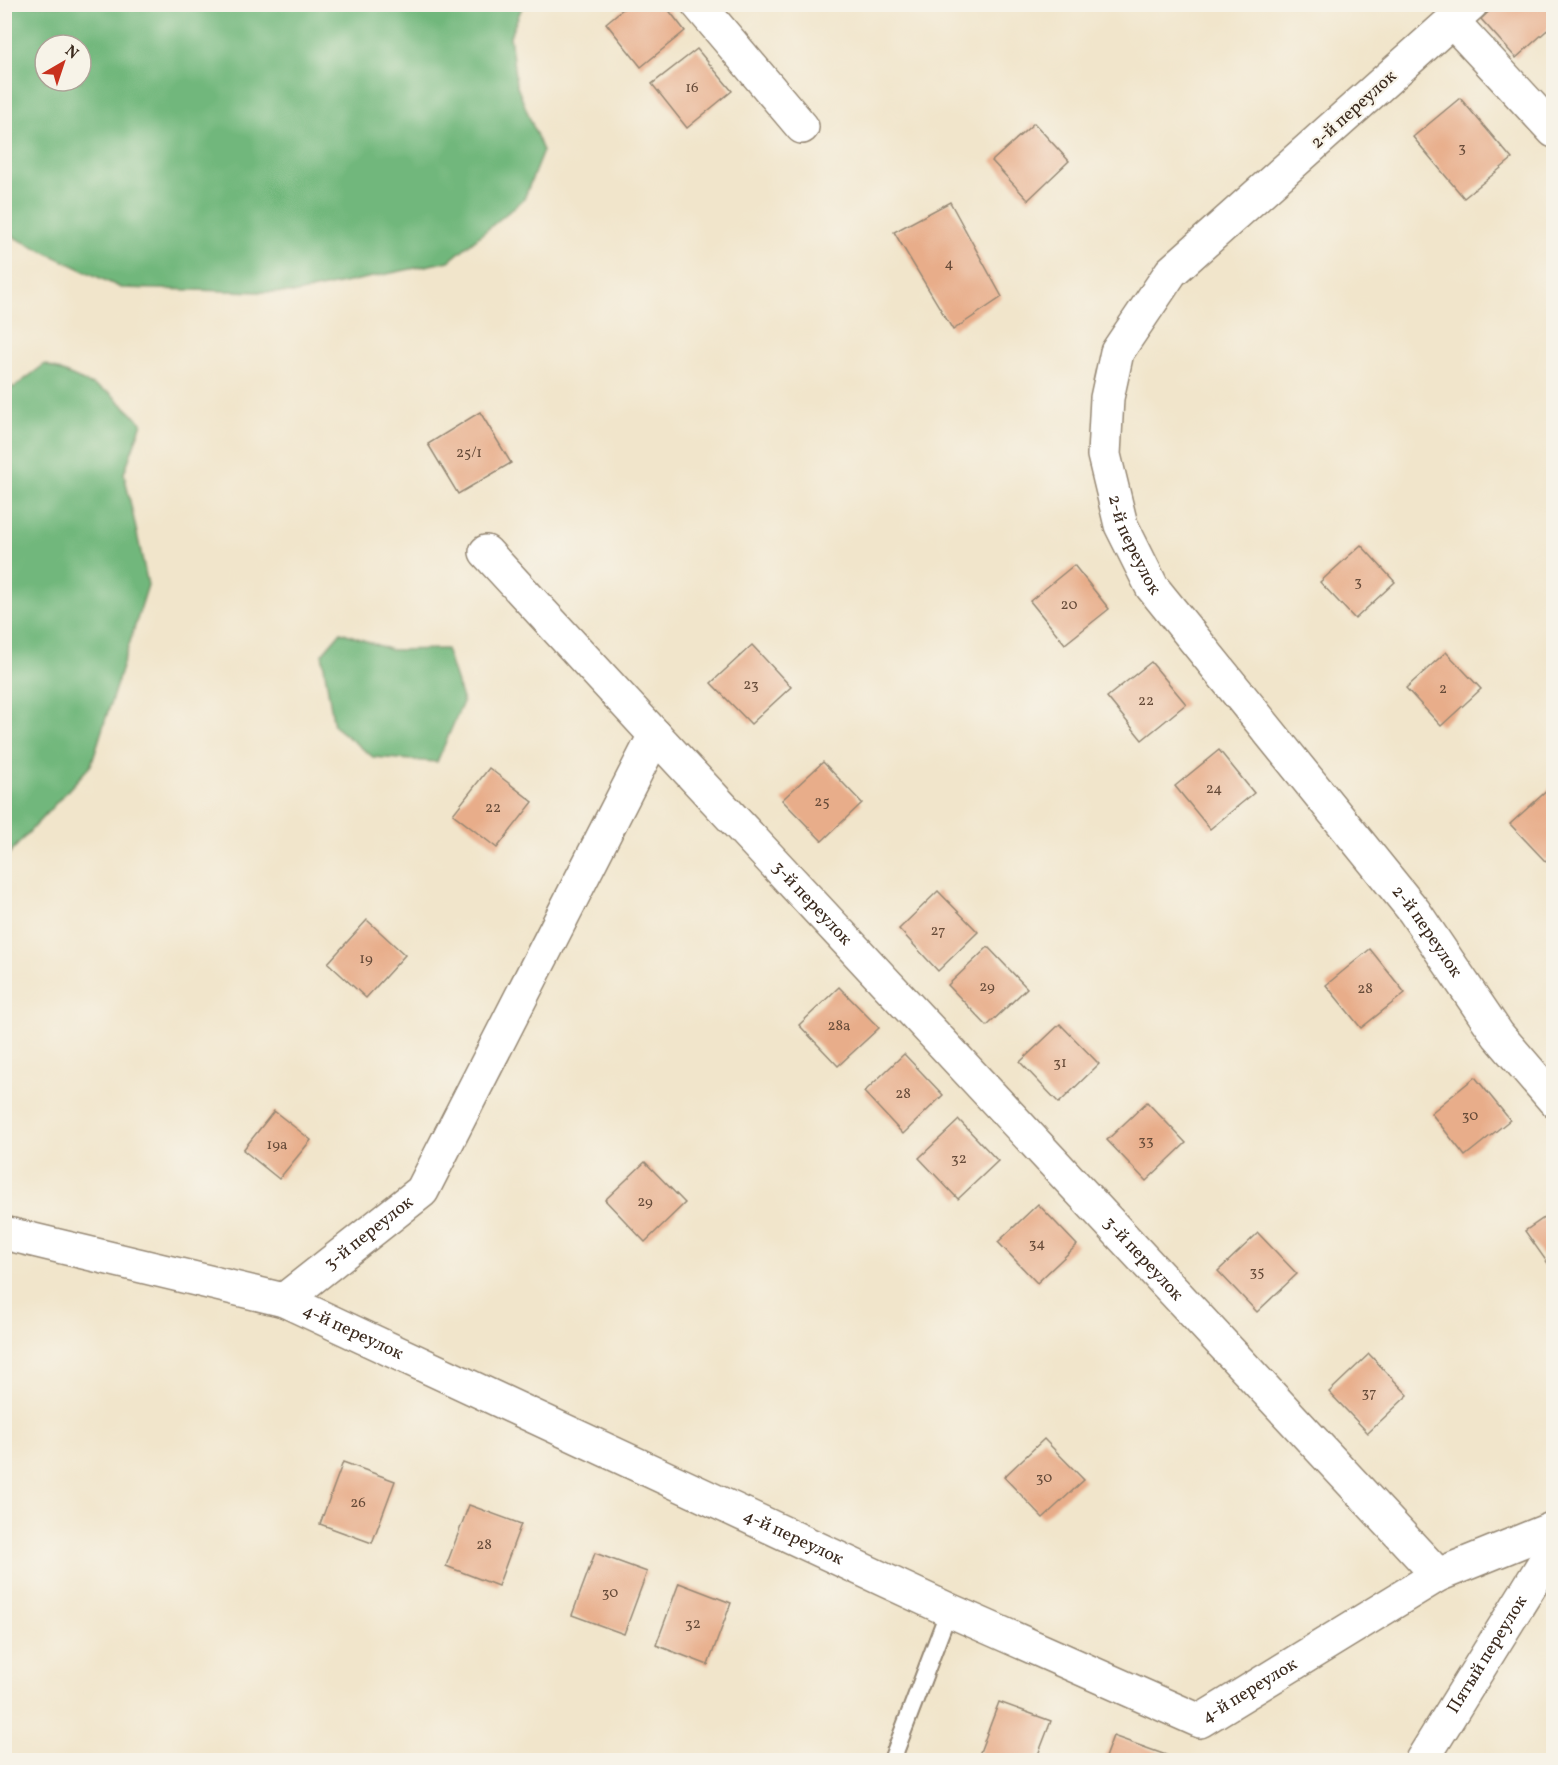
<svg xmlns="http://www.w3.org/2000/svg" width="1558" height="1765" font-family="Vollkorn,serif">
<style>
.forest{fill:#71b77c;stroke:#56704d;stroke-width:1.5;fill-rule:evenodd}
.building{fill:#e8ad8a}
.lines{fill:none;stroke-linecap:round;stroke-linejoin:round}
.service-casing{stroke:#968874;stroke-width:20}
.minor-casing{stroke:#968874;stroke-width:36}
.service{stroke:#fff;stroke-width:16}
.minor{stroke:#fff;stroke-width:33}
.labels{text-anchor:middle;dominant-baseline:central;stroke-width:4.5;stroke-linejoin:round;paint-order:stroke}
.number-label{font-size:15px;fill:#664b39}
.street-label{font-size:18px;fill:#3b2a1e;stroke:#f7f3e8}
</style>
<rect width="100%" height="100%" fill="#f7f3e8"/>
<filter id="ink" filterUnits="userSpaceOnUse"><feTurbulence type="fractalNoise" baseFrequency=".0167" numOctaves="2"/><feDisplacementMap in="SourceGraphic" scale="12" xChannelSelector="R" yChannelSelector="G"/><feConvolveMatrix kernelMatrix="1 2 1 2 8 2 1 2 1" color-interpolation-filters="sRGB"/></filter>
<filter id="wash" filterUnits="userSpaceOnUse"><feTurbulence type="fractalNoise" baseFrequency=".008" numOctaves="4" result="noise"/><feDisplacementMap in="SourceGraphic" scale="24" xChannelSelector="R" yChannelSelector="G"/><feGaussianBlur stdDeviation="1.35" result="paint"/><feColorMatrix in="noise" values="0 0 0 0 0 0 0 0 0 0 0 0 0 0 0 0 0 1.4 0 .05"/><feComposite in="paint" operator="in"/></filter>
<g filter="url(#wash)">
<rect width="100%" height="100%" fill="#f1e5cb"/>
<g class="forest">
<path d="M4 5H523L510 36 516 84 543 151 524 199 449 261 296 293 121 288 11 236 5 230ZM45 45H81V81H45Z"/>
<path d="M45 364 110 393 142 423 124 473 148 585 91 765 8 855 5 865V379L13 388Z"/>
<path d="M341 632 391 650 446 649 463 702 437 762 373 757 334 726 322 654Z"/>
</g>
<g id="blocks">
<g class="building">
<path d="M629 4H664L685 31 641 67 606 23Z"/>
<path d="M1497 4H1543L1554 15V24L1516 58 1481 19Z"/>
<path d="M697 49 732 91 687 128 652 84Z"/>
<path d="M1460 98 1512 159 1464 198 1413 137Z"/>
<path d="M1034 123 1069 161 1028 200 992 161Z"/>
<path d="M950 202 1002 297 953 330 894 232Z"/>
<path d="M480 412 511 463 458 494 428 444Z"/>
<path d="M1361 545 1395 582 1355 619 1320 582Z"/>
<path d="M1074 565 1109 609 1065 644 1030 601Z"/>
<path d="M752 645 791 687 751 724 711 683Z"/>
<path d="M1446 652 1481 689 1441 726 1406 688Z"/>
<path d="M1151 662 1186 704 1142 740 1107 697Z"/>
<path d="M1219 750 1254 793 1210 829 1175 786Z"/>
<path d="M823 762 862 803 822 841 782 800Z"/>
<path d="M489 768 533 802 497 848 453 814Z"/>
<path d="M1550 788 1554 791V854L1545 861 1510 824Z"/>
<path d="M938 891 978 932 938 971 899 929Z"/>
<path d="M367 920 405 955 366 998 328 963Z"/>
<path d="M988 947 1027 988 987 1026 948 985Z"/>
<path d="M1370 949 1405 993 1361 1028 1326 985Z"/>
<path d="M839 987 879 1028 838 1066 799 1025Z"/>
<path d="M1060 1024 1099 1064 1059 1103 1020 1062Z"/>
<path d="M904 1054 943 1095 903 1134 864 1092Z"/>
<path d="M1475 1077 1510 1120 1465 1156 1431 1113Z"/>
<path d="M1147 1102 1186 1143 1146 1181 1107 1140Z"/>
<path d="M274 1111 311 1140 279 1179 243 1150Z"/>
<path d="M959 1120 998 1161 958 1199 919 1158Z"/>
<path d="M645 1162 685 1203 645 1242 605 1200Z"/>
<path d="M1038 1204 1077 1245 1037 1283 998 1242Z"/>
<path d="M1554 1211V1272L1525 1231Z"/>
<path d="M1258 1233 1297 1274 1257 1312 1218 1271Z"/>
<path d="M1369 1354 1408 1395 1368 1433 1329 1392Z"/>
<path d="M1044 1439 1084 1480 1043 1518 1004 1477Z"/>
<path d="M343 1462 395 1481 372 1543 320 1524Z"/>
<path d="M469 1505 521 1524 498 1586 446 1566Z"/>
<path d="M595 1553 647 1572 624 1634 572 1615Z"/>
<path d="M679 1583 731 1603 708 1665 656 1645Z"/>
<path d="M999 1702 1051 1721 1036 1760H977Z"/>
<path d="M1113 1736 1166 1755 1164 1760H1104Z"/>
</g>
</g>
</g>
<g filter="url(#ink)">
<use href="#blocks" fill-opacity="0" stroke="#968874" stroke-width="1.5"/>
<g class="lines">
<g class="service-casing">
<path id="service" d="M892 1760 949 1610"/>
</g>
<g class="minor-casing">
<g id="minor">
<path d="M698 4 802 127"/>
<path id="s1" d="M1471 4 1171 272 1117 352 1107 398 1104 455 1121 525 1152 587 1414 911 1498 1035 1554 1100"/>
<path d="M1452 21 1554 131"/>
<path d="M486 552 655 735"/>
<path id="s2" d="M4 1233 284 1300 949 1610 1200 1721 1438 1575 1554 1528"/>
<path id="s3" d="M284 1300 422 1191 655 735 1438 1575"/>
<path id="s4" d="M1422 1760 1554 1547"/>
</g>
</g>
<use href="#service" class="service"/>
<use href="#minor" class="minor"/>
</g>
</g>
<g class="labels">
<g class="number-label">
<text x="692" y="88">16</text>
<text x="1462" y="148">3</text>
<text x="949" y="264">4</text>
<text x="469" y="453">25/1</text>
<text x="1358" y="582">3</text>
<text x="1069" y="605">20</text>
<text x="751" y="685">23</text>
<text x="1443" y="689">2</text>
<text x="1146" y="701">22</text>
<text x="1214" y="789">24</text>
<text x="822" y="802">25</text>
<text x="493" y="808">22</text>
<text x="938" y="931">27</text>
<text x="366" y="959">19</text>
<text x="987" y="987">29</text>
<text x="1365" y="989">28</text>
<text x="839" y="1026">28а</text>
<text x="1060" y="1063">31</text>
<text x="903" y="1094">28</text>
<text x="1470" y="1116">30</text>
<text x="1146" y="1141">33</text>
<text x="277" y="1145">19а</text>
<text x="959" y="1159">32</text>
<text x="645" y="1202">29</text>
<text x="1037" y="1244">34</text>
<text x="1257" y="1272">35</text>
<text x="1369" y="1393">37</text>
<text x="1044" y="1478">30</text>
<text x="358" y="1503">26</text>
<text x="484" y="1545">28</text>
<text x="610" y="1593">30</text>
<text x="693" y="1624">32</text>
</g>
<g class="street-label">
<text transform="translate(1354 110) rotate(-42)">2-й переулок</text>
<text stroke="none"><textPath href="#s1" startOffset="698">2-й переулок</textPath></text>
<text stroke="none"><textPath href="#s3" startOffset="918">3-й переулок</textPath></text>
<text stroke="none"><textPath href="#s1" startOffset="1185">2-й переулок</textPath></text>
<text stroke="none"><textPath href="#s3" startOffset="108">3-й переулок</textPath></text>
<text stroke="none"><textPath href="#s3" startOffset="1404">3-й переулок</textPath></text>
<text stroke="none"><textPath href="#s2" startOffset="364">4-й переулок</textPath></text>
<text stroke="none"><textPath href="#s2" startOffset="850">4-й переулок</textPath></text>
<text stroke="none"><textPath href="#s4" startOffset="124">Пятый переулок</textPath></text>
<text stroke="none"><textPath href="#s2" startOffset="1354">4-й переулок</textPath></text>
</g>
</g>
<rect width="1558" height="1765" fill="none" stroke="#f7f3e8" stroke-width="24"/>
<g transform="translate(63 63) rotate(39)"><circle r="28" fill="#f7f3e8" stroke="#aca397" stroke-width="1.5"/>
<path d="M0-4.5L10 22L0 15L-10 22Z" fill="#c8321e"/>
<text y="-9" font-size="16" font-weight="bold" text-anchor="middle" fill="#3b2a1e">N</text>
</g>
</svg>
